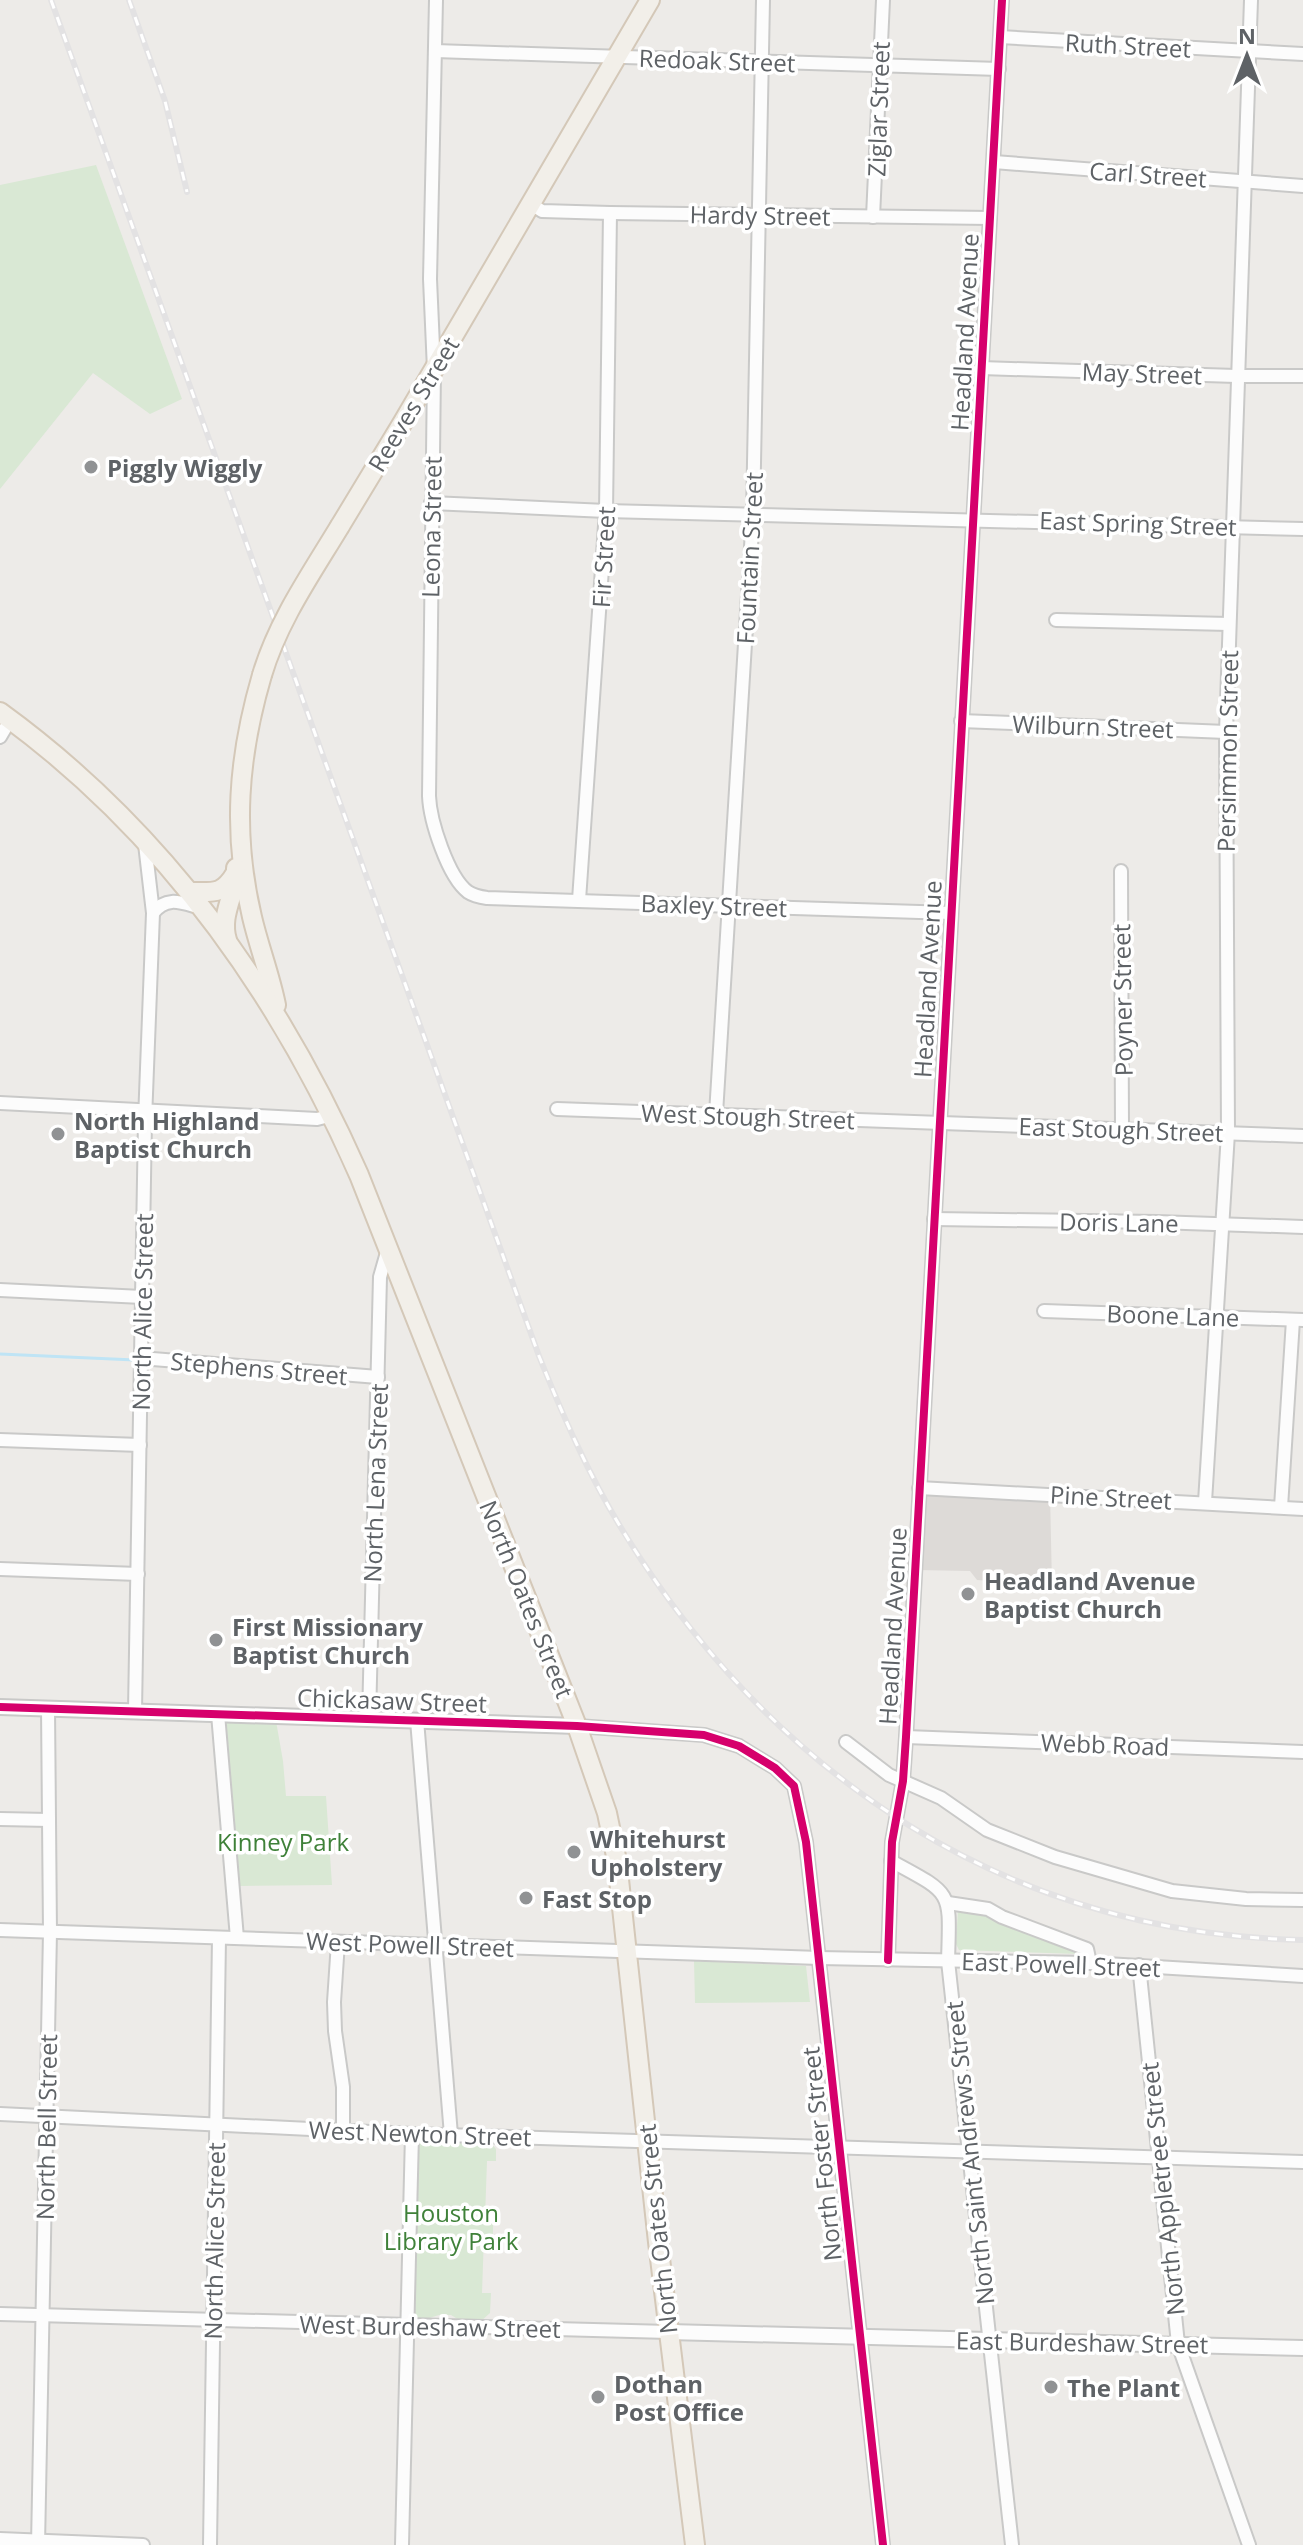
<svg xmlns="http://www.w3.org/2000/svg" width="1303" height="2545" font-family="'Open Sans',sans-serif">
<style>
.education{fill:#dddad7}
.green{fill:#d9e8d4}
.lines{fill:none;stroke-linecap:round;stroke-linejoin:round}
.stream{stroke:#bfe4f5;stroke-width:3}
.minor-casing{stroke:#c9c9c8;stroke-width:16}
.tertiary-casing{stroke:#c9c9c8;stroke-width:18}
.primary-casing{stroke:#d4c8b8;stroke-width:22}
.minor{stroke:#fcfcfc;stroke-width:12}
.tertiary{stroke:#fcfcfc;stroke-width:14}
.primary{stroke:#f2efe9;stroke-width:18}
.rail-casing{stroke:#e3e2e3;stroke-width:6}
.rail{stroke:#fff;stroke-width:3;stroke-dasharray:9;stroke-linecap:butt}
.primary-bridge-casing{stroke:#d4c8b8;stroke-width:22;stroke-linecap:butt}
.primary-bridge{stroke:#f2efe9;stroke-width:18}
.cycleway-casing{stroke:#fff;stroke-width:13}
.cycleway{stroke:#d6006c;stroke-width:8}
.poi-dot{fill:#909294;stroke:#fff;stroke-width:3}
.labels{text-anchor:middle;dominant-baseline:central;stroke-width:7;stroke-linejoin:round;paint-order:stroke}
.street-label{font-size:24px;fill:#5e6266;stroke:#fff}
.poi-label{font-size:24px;font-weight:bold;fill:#5e6266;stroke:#fff;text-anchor:start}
.park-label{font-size:24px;fill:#3f8139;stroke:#fff}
</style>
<rect width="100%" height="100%" fill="#edebe8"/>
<path class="education" d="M919 1488 1050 1494 1052 1585 977 1580 970 1571 916 1570Z"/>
<g class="green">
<path d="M96 165 182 399 150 414 93 373 0 489V185Z"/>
<path d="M226 1719 276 1721 283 1761 286 1796H326L332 1885 240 1886Z"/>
<path d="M958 1909 987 1913 1081 1952 1079 1954 959 1950 956 1944Z"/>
<path d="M694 1961 806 1966 810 2002 695 2003Z"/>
<path d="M423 2140 490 2142 496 2149V2161H487L485 2218 493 2219V2236H484L482 2293H491L490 2313 481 2321H461L451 2315H439L426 2319H414L418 2151 420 2141Z"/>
</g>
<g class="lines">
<path class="stream" d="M0 1354 135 1360"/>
<g class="minor-casing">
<g id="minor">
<path d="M436 0 430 279 434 370 429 796C430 821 448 877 468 892 474 896 480 897 487 898L951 913"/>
<path d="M1000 37 1303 54"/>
<path d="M435 51 999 69"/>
<path d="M994 162 1303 186"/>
<path d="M531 204 542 211 610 213 990 218"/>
<path d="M873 217 883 0"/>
<path d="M981 368 1236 376H1303"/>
<path d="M431 503 606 511 1303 529"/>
<path d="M1056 620 1229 624"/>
<path d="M961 721 1226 732"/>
<path d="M0 737 10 720"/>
<path d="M1121 871 1122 1130"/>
<path d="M579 900 606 511 610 213"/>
<path d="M153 913C167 895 182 903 201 908"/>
<path d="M0 1103 317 1119 333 1115"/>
<path d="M557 1109 1303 1136"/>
<path d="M716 1114 753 514 763 0"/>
<path d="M934 1219 1157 1222 1303 1227"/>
<path d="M0 1290 142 1297"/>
<path d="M1044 1311 1303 1320"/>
<path d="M140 1358 378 1377"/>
<path d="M0 1440 140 1445"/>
<path d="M919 1488 1303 1509"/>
<path d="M1205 1502 1228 1133 1226 732 1251 0"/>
<path d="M1281 1507 1293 1320"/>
<path d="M0 1569 138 1574"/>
<path d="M135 1711 145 1120 153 913 145 844"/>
<path d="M218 1714 237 1938"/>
<path d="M369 1719 380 1277 388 1249"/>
<path d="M417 1720 451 2135"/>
<path d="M577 1726 704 1735 739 1746 775 1768 794 1786 806 1842 883 2545"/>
<path d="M906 1737 1303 1752"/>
<path d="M846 1742 889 1775 941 1798 987 1830 1055 1857 1172 1891 1246 1899 1303 1900"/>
<path d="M0 1819 49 1820"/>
<path d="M891 1861C954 1895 950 1890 948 1961L1012 2545"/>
<path d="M948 1903 988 1909 1002 1917 1087 1949 1090 1963"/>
<path d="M0 1930 819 1958 1090 1963 1303 1976"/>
<path d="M338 1942 334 2002 335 2031 343 2087V2131"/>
<path d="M888 1960 892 1842 903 1781 906 1737 1002 0"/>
<path d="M1139 1965 1178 2344 1249 2545"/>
<path d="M0 2114 412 2134 1303 2162"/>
<path d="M0 2314 669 2332"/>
<path d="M0 2539 143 2545"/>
<path d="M38 2545 50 1932 48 1708"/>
<path d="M210 2545 219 1938"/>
<path d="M402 2545 412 2134"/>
</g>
</g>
<g class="tertiary-casing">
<g id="tertiary">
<path d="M0 1707 577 1726"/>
<path d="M669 2332 1303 2348"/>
</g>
</g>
<g class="primary-casing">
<g id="primary">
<path d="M340 526 403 422 650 0"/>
<path d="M262 675C238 757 232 833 252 917 259 947 270 975 276 1005"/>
<path d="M0 712C164 831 278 991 359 1175L577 1726 607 1813 617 1861 658 2242 695 2545"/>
<path d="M191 892C214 892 222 895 235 874"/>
<path d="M227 940C219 914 237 893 236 868"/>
</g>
</g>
<use href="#minor" class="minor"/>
<use href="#tertiary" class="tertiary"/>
<use href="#primary" class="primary"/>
<g class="rail-casing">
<g id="rail">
<path d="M51 0 539 1356C563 1416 589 1476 623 1531 774 1778 1010 1934 1303 1940"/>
<path d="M129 0 165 101 187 192"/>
</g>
</g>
<use href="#rail" class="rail"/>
<g class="primary-bridge-casing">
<path id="primary-bridge" d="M262 675C278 621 311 574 340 526"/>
</g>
<use href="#primary-bridge" class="primary-bridge"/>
<g class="cycleway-casing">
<g id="cycleway">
<path d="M0 1707 577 1726 704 1735 739 1746 775 1768 794 1786 806 1842 883 2545"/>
<path d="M888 1960 892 1842 903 1781 906 1737 1002 0"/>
</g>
</g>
<use href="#cycleway" class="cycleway"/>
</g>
<g class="poi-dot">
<circle cx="91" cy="467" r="8"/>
<circle cx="58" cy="1134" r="8"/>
<circle cx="968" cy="1594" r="8"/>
<circle cx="216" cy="1640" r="8"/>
<circle cx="574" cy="1852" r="8"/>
<circle cx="526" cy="1898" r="8"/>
<circle cx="1051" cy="2387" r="8"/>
<circle cx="598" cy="2397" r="8"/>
</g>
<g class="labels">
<g class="street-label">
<text transform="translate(1128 45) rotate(3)">Ruth Street</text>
<text transform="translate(717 60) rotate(2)">Redoak Street</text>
<text transform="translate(878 109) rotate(-88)">Ziglar Street</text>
<text transform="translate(1148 174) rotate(4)">Carl Street</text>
<text transform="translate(760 215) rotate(1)">Hardy Street</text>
<text transform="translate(964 332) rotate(-87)">Headland Avenue</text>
<text transform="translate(1142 373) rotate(2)">May Street</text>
<text transform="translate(413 404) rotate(-59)">Reeves Street</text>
<text transform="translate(1138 523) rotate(2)">East Spring Street</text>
<text transform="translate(431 527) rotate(-89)">Leona Street</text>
<text transform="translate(603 557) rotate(-87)">Fir Street</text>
<text transform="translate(749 558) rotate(-87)">Fountain Street</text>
<text transform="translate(1093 726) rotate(2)">Wilburn Street</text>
<text transform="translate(1227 751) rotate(-89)">Persimmon Street</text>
<text transform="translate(714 905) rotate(2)">Baxley Street</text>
<text transform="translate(927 979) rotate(-87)">Headland Avenue</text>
<text transform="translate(1122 1000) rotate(-91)">Poyner Street</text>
<text transform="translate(748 1116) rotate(2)">West Stough Street</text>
<text transform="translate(1121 1129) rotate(2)">East Stough Street</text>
<text transform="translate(1119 1222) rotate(1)">Doris Lane</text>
<text transform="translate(142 1312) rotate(-89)">North Alice Street</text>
<text transform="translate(1173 1315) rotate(2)">Boone Lane</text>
<text transform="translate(259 1368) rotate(5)">Stephens Street</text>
<text transform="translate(375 1483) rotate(-88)">North Lena Street</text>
<text transform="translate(1111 1497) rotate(3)">Pine Street</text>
<text transform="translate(527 1599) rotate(68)">North Oates Street</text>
<text transform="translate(892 1626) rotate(-87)">Headland Avenue</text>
<text transform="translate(392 1700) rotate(2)">Chickasaw Street</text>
<text transform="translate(1105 1744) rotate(2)">Webb Road</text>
<text transform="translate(410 1944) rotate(2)">West Powell Street</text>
<text transform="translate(1061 1964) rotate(2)">East Powell Street</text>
<text transform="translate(46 2127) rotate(-89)">North Bell Street</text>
<text transform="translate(420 2133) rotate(2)">West Newton Street</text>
<text transform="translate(969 2153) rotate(-96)">North Saint Andrews Street</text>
<text transform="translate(821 2154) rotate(-96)">North Foster Street</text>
<text transform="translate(1162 2189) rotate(-96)">North Appletree Street</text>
<text transform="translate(657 2229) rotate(-96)">North Oates Street</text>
<text transform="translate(214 2241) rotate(-89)">North Alice Street</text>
<text transform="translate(430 2326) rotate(1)">West Burdeshaw Street</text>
<text transform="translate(1082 2342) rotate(1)">East Burdeshaw Street</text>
</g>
<g class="poi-label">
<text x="107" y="467">Piggly Wiggly</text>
<text x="74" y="1120">North Highland<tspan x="74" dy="28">Baptist Church</tspan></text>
<text x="984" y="1580">Headland Avenue<tspan x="984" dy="28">Baptist Church</tspan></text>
<text x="232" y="1626">First Missionary<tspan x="232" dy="28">Baptist Church</tspan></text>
<text x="590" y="1838">Whitehurst<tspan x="590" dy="28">Upholstery</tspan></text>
<text x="542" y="1898">Fast Stop</text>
<text x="614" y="2383">Dothan<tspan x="614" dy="28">Post Office</tspan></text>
<text x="1067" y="2387">The Plant</text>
</g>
<g class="park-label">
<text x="283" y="1841">Kinney Park</text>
<text x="451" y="2212">Houston<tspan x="451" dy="28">Library Park</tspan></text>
</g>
</g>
<g transform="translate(1247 56)" stroke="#ffffff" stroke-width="6" paint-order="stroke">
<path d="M0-6L14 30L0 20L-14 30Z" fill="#5e6266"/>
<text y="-12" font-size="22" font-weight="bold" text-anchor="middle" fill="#5e6266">N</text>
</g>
</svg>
